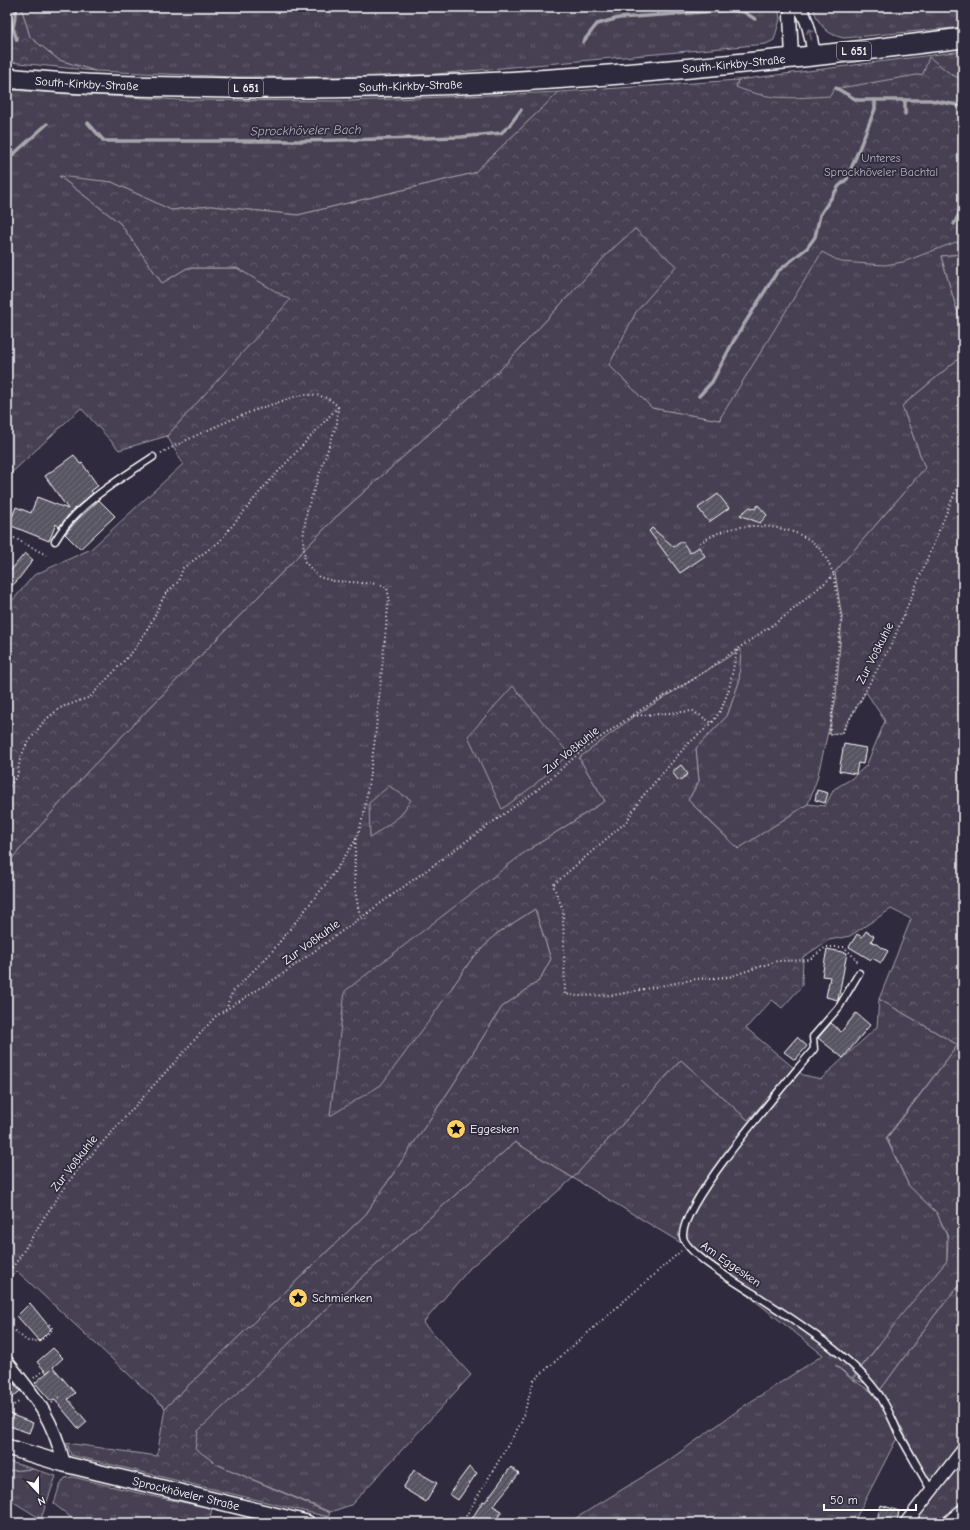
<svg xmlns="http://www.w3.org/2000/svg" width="970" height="1530" font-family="'Comic Neue',sans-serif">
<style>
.grass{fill:url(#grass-tufts);stroke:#a2a0a8}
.forest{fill:url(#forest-crowns);stroke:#a2a0a8}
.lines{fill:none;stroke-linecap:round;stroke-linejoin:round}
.stream{stroke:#a7a6ad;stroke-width:3.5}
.building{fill:url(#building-hatch);stroke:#fff}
.service-casing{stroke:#fff;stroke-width:9}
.minor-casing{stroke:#fff;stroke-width:15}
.tertiary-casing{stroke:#fff;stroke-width:18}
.primary-casing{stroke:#fff;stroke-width:22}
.path{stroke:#fff;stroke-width:2;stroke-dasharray:1 3;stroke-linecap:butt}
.service{stroke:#2f2a3d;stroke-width:6}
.minor{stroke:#2f2a3d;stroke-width:12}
.tertiary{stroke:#2f2a3d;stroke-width:15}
.primary{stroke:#2f2a3d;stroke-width:19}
.oneway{stroke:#6d6a77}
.labels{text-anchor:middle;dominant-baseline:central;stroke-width:3.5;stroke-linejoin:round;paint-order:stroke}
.shield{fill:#2f2a3d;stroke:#c1bfc5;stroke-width:1}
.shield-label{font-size:11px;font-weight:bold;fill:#fff}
.street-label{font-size:12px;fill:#fff;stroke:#2f2a3d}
.park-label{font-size:12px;fill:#b5b3ba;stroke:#2f2a3d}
.poi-label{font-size:12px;fill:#fff;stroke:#2f2a3d;text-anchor:start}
.water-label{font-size:13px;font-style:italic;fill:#b6b4bb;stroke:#2f2a3d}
</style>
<defs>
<pattern id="grass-tufts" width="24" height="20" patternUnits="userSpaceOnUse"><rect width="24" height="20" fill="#464152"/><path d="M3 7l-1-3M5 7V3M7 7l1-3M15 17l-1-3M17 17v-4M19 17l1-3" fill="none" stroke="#625e6c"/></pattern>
<pattern id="forest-crowns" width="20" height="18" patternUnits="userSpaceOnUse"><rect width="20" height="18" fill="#464152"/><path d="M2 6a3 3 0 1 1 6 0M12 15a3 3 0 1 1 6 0" fill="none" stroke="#625e6c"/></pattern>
<pattern id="building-hatch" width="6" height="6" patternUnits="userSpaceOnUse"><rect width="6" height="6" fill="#595564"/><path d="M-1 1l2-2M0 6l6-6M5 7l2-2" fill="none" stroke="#726e7b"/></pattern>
</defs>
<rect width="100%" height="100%" fill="#2f2a3d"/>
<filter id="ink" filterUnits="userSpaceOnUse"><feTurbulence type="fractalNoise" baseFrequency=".025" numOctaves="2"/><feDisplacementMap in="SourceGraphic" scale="8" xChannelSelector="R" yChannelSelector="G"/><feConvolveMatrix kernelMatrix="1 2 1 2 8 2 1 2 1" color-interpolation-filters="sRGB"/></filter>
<g filter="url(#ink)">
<g class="grass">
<path d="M7 7H10L9 62H7Z"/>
<path d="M21 7H778L780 19 774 40 766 44 425 75 342 77H235L95 71 59 60 30 37Z"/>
<path d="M813 7H963V27L844 38C826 35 818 24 813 7Z"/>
<path d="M963 51V254L941 256 963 331V355L902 406 925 468 835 572 842 618 836 698 817 779 808 804 739 849 688 800 699 781 696 748 727 716 739 682 740 650 579 758 605 801 524 853 431 1017 471 960 496 934 535 909 551 959 539 981 502 1007 451 1088 366 1214 165 1408 17 1271 7 1279V864L88 771 336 517 500 370 610 251 717 151 652 408 720 420 795 102 734 97 738 80Z"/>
<path d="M7 90 180 100 349 101 559 92 474 173 298 215 211 206 171 210 112 182 60 177 120 223 162 283 187 268H237L291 300 167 436 119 450 81 408 7 477Z"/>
<path d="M879 999 958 1045 886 1138 909 1186 937 1213 947 1236V1261L852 1378 835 1365 849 1377 875 1394 897 1438 856 1518 846 1523H568L665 1463 744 1406 823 1355 686 1246 573 1178 470 1268 423 1323 471 1375 351 1505 330 1512 216 1464 194 1448 198 1431 219 1408 305 1328 515 1142 573 1178 681 1060 748 1120 795 1068 803 1075 821 1079 877 1027Z"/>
<path d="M963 1281V1447L936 1481H929L881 1389 934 1316Z"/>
<path d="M33 1469 56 1476 41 1519 7 1498V1471Z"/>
<path d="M73 1477 151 1496 212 1508 209 1523H78L54 1504 59 1487 65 1478Z"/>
</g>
<g class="forest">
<path d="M10 7H21L30 37 59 60 95 71 9 62Z"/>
<path d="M929 57 952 75 963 80V243L956 242 903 262 885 265 841 262 822 252 719 420 652 408 609 365 636 312 676 266 635 229 610 251 500 370 336 517 88 771 7 864V607L34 575 91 549 183 464 167 436 290 300 237 268H187L162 283 120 223 59 176 112 182 171 210 211 206 298 215 474 173 559 92 738 80 736 87C770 101 795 98 830 96L834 89 923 74Z"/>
<path d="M963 254V331L941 256Z"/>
<path d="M963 355V1280L934 1316 881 1389 853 1379 902 1314 947 1261 948 1237 937 1213 909 1186 887 1138 958 1045 879 999 911 919 891 909 850 936 829 940 803 957 802 986 782 1008 772 1000 746 1028 794 1068 748 1120 681 1060 573 1178 515 1142 305 1328 198 1431 195 1448 216 1464 330 1513 328 1517 71 1455 67 1443 157 1456 165 1408 366 1214 451 1088 502 1007 539 981 551 959 535 909 496 934 471 960 429 1021 381 1085 330 1116 345 991 524 853 605 801 579 758 630 719 741 649 739 682 727 716 696 748 699 781 688 800 738 849 808 804 825 806 834 789 851 779 866 766 885 721 866 692 841 733 829 734 836 698 842 618 835 572 925 468 902 406Z"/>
<path d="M513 686 569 754 533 786 502 809 468 736Z"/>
<path d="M389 786 411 800 400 816 370 838 369 803Z"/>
<path d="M963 1452V1503L939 1523H910Z"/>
<path d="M7 1461 33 1469 7 1471Z"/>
</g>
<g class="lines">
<g class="stream">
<path d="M17 7 13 28 17 40"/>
<path d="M657 7 658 15"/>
<path d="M583 42 597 24 619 18 732 10 744 12 755 19"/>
<path d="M836 88 857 100H930L963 106"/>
<path d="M905 100V114"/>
<path d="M88 123 104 141H301L461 137 501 133 509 126 521 110"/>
<path d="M7 160 47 124"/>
<path d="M954 224 963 206"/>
<path d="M699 396 712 382 733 342 777 272 807 248 815 237 820 215 839 186 847 179 875 109V100"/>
</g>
</g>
<g class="building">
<path d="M74 455 80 464 82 463 98 486 91 491 93 493 71 512 59 527 56 524 49 541 9 525 16 507 31 513 37 497 68 509 45 476Z"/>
<path d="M718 494 729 508 709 522 698 508Z"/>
<path d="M99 500 115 516 80 549 65 534 78 519Z"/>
<path d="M758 505 767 515 760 523 740 515 750 507 755 509Z"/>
<path d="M652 528 674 547 682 541 690 553 699 547 705 556 680 573 649 531Z"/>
<path d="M25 553 33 560 17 581 7 590V575Z"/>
<path d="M844 744 866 748 863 764 858 763 856 774 839 771Z"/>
<path d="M681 765 688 774 679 781 672 772Z"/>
<path d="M817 790 828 793 825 803 815 800Z"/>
<path d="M866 931 874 936 871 941 888 951 881 963 872 958 871 960 849 947 857 934 862 937Z"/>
<path d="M827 949 847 953 838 1000 826 997 830 977 822 976Z"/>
<path d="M856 1013 870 1025 843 1058 818 1038 831 1023 841 1032Z"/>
<path d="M797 1037 807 1046 795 1060 784 1052Z"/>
<path d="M30 1303 51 1329 39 1341 17 1316Z"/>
<path d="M53 1348 63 1358 53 1367 75 1393 68 1399 87 1422 79 1429 54 1399 51 1401 35 1383 51 1369 47 1373 37 1362Z"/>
<path d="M7 1375 20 1391 7 1402Z"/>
<path d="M7 1413 33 1423 29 1433 7 1425Z"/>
<path d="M469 1467 477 1473 458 1500 449 1494Z"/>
<path d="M511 1467 519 1474 493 1506 502 1511 494 1523H469L483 1501 485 1502Z"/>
<path d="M414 1470 437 1483 426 1502 403 1488Z"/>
<path d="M881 1505 899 1511 897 1523H876Z"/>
</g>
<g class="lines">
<g class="service-casing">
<g id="service">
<path d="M55 541C76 504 119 480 153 457"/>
<path d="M859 973 839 1007 813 1037 814 1049C789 1080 681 1202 683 1236 684 1253 744 1287 759 1297 796 1321 852 1357 877 1392 886 1403 892 1419 898 1432 909 1452 920 1471 931 1490"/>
</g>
</g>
<g class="minor-casing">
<g id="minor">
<path d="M799 7C809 20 811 39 814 55"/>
<path d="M792 58 790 15 792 7"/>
<path d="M7 1362C36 1398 53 1418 64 1464"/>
<path d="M906 1523 963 1450"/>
</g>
</g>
<g class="tertiary-casing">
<g id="tertiary">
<path id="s1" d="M7 1447 64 1464 307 1523"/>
<path d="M950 1523 963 1512"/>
</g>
</g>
<g class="primary-casing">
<g id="primary">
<path id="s2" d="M7 78C82 86 158 87 233 88 477 91 721 69 963 38"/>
</g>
</g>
<g class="path">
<path d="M161 453C198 434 236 416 276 403 284 401 294 396 303 395 317 394 329 396 338 407L337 423 307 510 303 538 305 562 319 577 334 581 379 584 387 588 389 597 375 739 364 813 357 838 329 880 270 954 234 990 229 999 227 1008"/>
<path d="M7 534 46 555"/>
<path d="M700 543C709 537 719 532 730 529 757 522 800 527 819 548 826 556 830 566 834 575"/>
<path d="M737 650 729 689 721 710 712 723 686 746 642 797 626 822 553 885 563 910 565 994 578 996 614 995 696 979 729 977 777 961 809 960 826 947H844L857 960V964"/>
<path d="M633 716 693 711 712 723"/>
<path d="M7 789 17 776 20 760 25 747 44 721 60 708 90 697 109 677 134 650 151 623 165 594 178 582 183 568 219 542 264 487 338 407"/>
<path d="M356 839C354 867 353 891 361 918L368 919V913"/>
<path d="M7 1274 18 1260 45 1216 75 1173 216 1016 281 975 395 893 537 790 585 748 645 707 692 680 784 617 834 575 841 618 834 699 829 735 842 733 893 641 963 473"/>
<path d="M15 1331 27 1341 39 1342 53 1329 47 1322"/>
<path d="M34 1378 44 1370"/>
<path d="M52 1403 59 1397 57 1396"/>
<path d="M7 1409 19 1402"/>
<path d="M462 1523 521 1423 534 1380 681 1251"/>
</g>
<use href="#service" class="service"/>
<use href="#minor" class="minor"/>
<use href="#tertiary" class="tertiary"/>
<use href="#primary" class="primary"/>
</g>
<defs><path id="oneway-shaft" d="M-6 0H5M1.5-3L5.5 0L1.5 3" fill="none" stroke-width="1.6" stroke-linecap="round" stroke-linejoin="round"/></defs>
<use class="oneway" href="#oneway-shaft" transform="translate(810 34) rotate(-104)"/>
</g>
<defs>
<g id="sight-disc" transform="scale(1)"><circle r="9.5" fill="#ffd166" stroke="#2f2a3d"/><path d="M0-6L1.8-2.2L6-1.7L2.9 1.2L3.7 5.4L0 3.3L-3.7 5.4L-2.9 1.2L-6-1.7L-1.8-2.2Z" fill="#111"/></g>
</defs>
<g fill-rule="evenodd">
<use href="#sight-disc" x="456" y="1129"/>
<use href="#sight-disc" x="298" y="1298"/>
</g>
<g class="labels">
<g class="shield">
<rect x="837" y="42" width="34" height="18" rx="3"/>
<rect x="229" y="79" width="34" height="18" rx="3"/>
</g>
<g class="shield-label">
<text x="854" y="51">L 651</text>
<text x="246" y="88">L 651</text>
</g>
<g class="street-label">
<text stroke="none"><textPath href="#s2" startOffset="728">South-Kirkby-Straße</textPath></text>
<text stroke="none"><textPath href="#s2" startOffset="80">South-Kirkby-Straße</textPath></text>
<text stroke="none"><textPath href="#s2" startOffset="404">South-Kirkby-Straße</textPath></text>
<text transform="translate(875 653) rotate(-63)">Zur Voßkuhle</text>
<text transform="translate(571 750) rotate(-39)">Zur Voßkuhle</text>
<text transform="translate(311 942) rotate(-36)">Zur Voßkuhle</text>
<text transform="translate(74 1163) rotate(-52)">Zur Voßkuhle</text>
<text transform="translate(731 1264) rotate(35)">Am Eggesken</text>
<text stroke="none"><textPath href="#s1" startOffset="185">Sprockhöveler Straße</textPath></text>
</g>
<g class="park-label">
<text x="881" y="158">Unteres<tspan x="881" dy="14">Sprockhöveler Bachtal</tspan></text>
</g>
<g class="poi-label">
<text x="470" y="1129">Eggesken</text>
<text x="312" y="1298">Schmierken</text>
</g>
<g class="water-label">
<text transform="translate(306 130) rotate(-1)">Sprockhöveler Bach</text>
</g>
</g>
<rect width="970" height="1530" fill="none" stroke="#2f2a3d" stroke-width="24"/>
<rect x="12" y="12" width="946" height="1506" fill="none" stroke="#fff" stroke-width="1.5" filter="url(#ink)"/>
<g transform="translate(38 1492) rotate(158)" stroke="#2f2a3d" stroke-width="3" paint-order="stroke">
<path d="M0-3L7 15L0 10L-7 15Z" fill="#ffffff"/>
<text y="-6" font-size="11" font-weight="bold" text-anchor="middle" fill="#ffffff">N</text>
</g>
<path d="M824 1504v6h92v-6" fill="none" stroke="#ffffff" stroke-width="2"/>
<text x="830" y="1504" font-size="12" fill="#ffffff" stroke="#2f2a3d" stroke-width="3" paint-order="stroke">50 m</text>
</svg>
